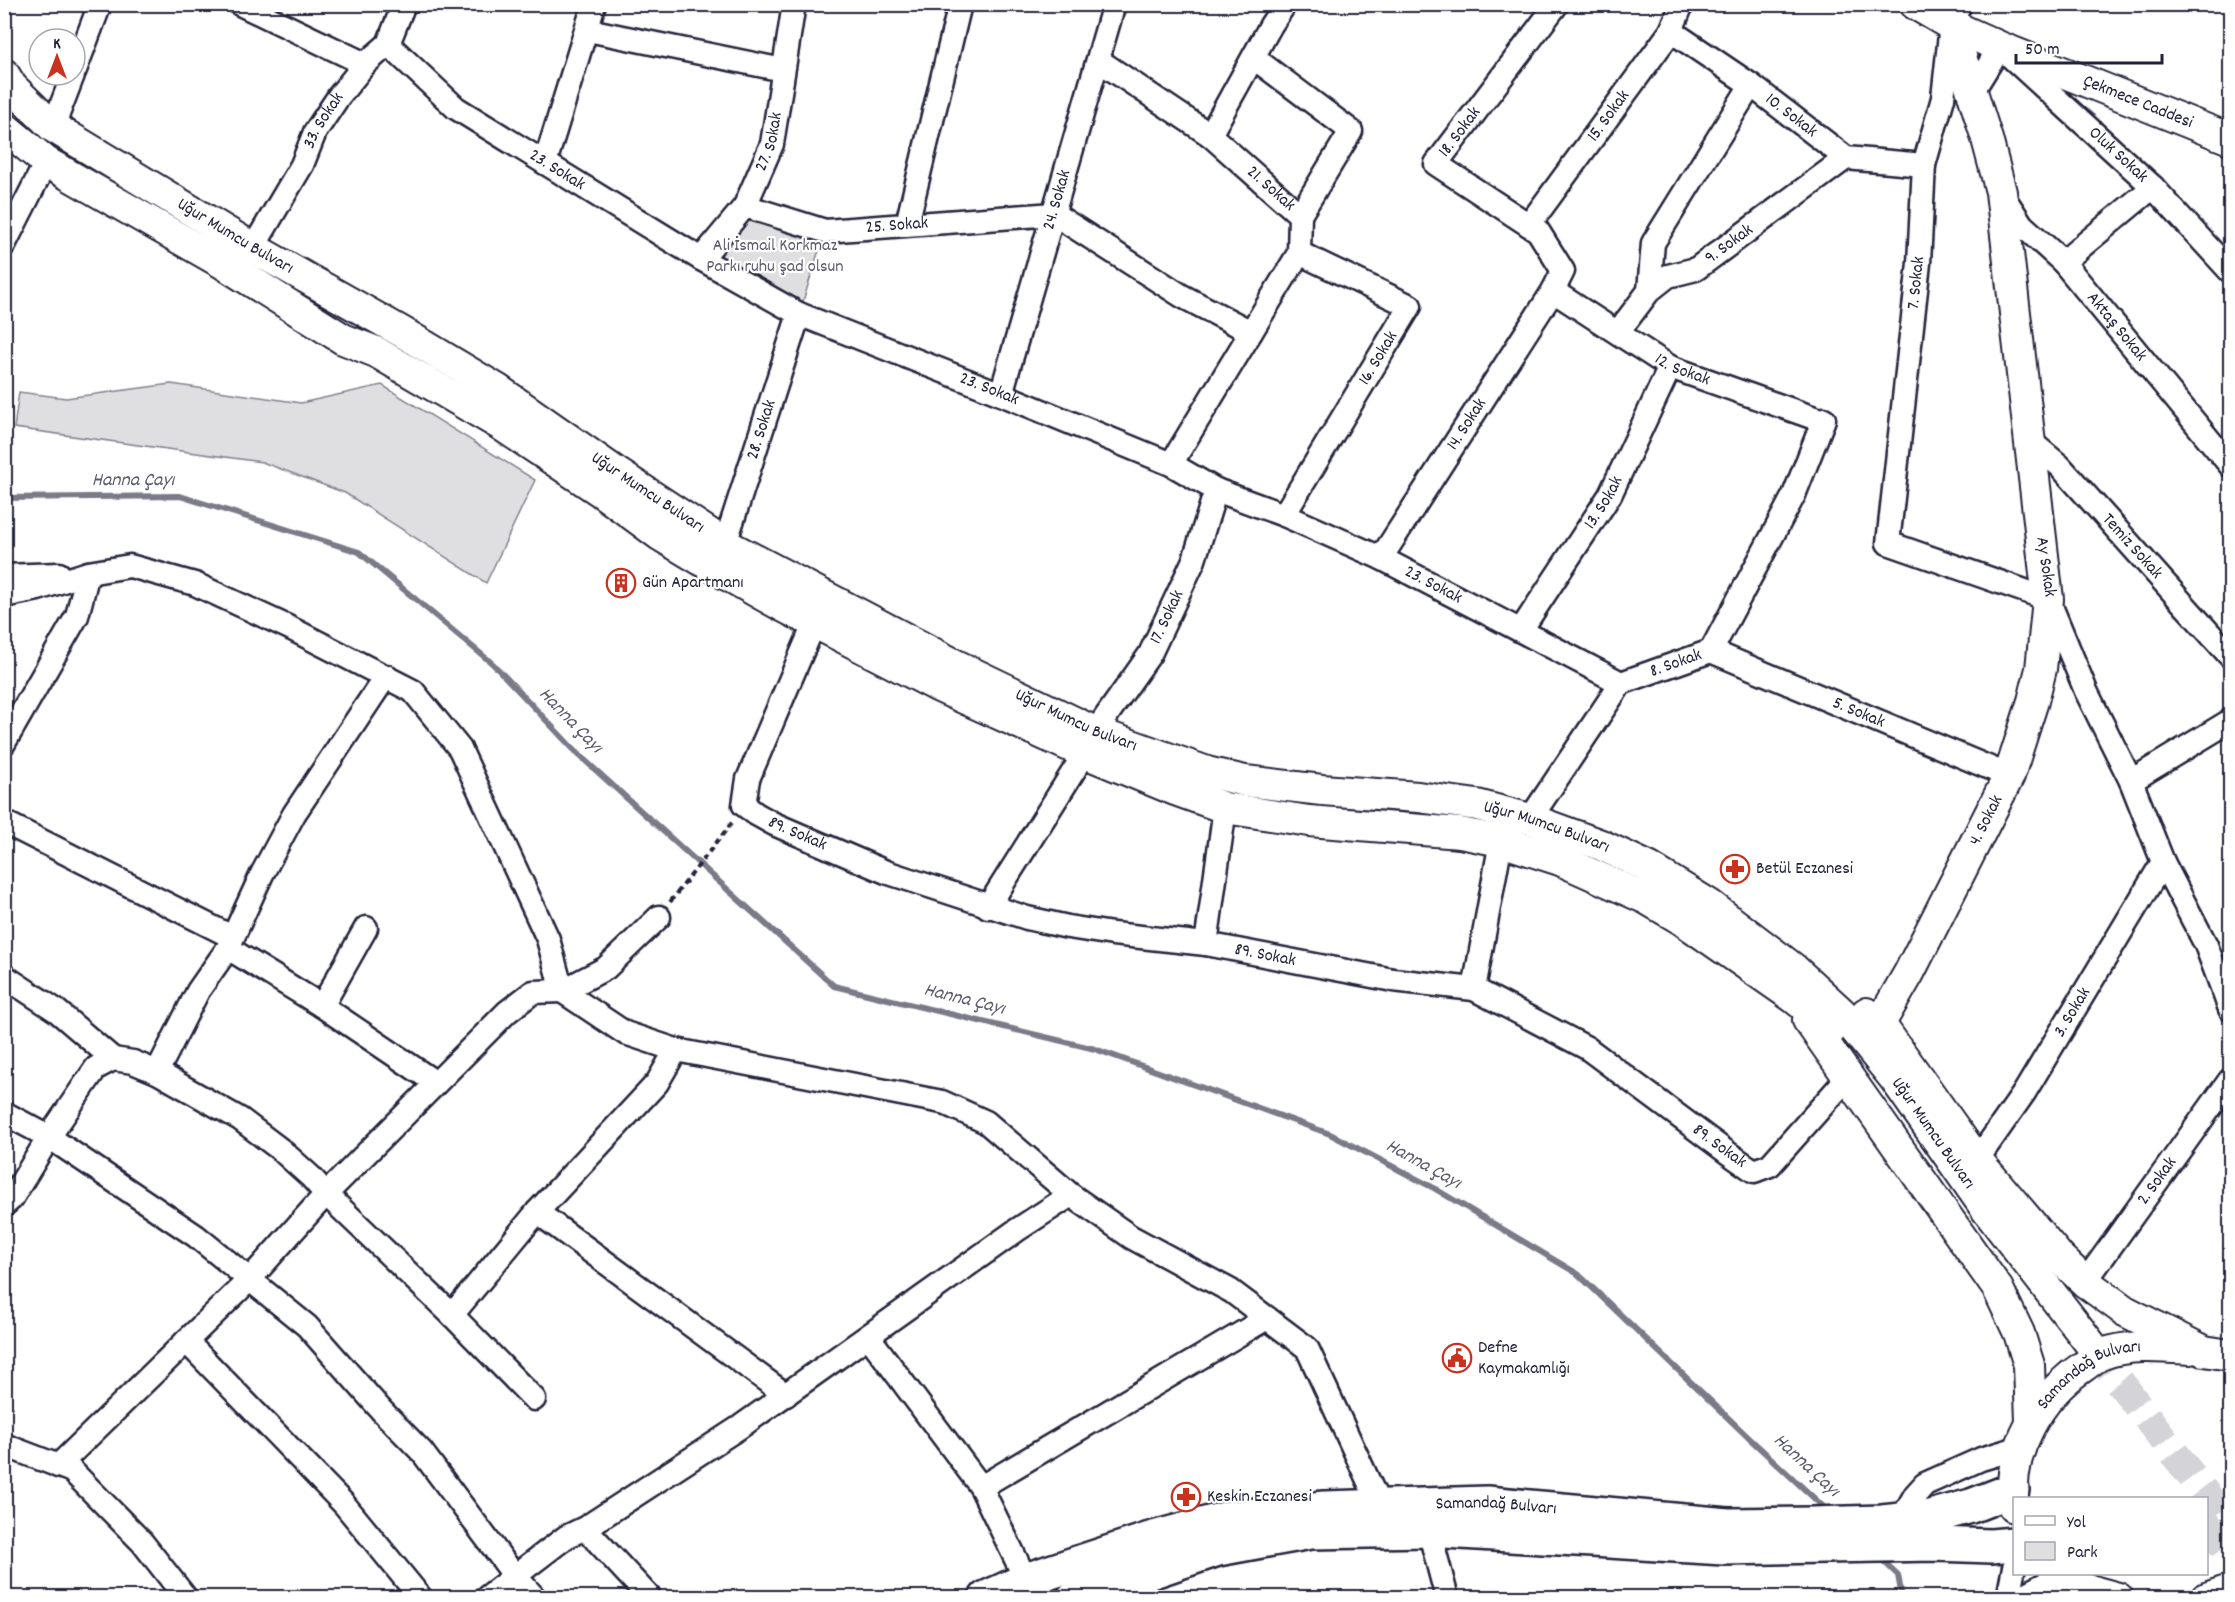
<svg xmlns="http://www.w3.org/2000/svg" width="2235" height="1602" font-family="Dekko,sans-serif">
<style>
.green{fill:#dfdfe2;stroke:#80808e;stroke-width:1.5}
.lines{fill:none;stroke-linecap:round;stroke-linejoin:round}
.stream{stroke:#7a7a88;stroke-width:6}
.major-tunnel{stroke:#d3d3d8;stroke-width:30;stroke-dasharray:30 15;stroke-linecap:butt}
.minor-casing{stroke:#22223b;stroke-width:27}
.major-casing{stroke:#22223b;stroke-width:34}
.highway-casing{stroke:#22223b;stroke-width:38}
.path{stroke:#22223b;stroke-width:4;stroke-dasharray:6 4.5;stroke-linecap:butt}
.minor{stroke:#fff;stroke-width:22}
.major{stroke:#fff;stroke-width:30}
.highway{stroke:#fff;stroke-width:33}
.labels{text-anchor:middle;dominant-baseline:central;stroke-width:4.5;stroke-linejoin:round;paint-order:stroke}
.street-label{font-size:18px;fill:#22223b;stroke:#fff}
.park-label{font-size:18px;fill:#5b5b6d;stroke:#fff}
.poi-label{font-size:18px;fill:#22223b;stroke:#fff;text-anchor:start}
.water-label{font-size:20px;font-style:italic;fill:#5c5c6f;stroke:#fff}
</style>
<rect width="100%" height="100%" fill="#fff"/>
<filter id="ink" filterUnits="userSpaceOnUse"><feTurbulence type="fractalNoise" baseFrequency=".0167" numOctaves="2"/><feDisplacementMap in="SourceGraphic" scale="12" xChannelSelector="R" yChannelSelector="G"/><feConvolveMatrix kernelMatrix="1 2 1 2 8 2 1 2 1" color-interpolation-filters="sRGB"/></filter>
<g filter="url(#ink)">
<g class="green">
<path d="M745 206 825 231 799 314 701 259Z"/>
<path d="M171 384 301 403 382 385 535 480 486 583 345 493 262 462 14 428 19 392 66 398Z"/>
</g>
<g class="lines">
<g class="stream">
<path d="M4 498 180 496 359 552 493 664 578 754 834 986 1095 1049 1330 1134 1432 1187 1578 1274 1749 1438 1829 1512"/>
<path d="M1879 1557 1898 1575 1902 1598"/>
</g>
<g class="major-tunnel">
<path d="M2092 1346 2230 1526"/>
<path d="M2206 1523 2230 1554"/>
</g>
<g class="minor-casing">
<g id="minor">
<path d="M240 4 365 64"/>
<path d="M1960 4 1951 25 1943 98 1924 165 1919 263 1888 543 2048 599 2086 691 2131 781 2163 862 2206 945 2230 1009"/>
<path d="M588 30 783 70"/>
<path id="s1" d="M1671 31 1751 85 1846 158 1924 165"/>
<path id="s2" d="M388 44 456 108 701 259 799 314 1001 394 1171 464 1216 490 1284 515 1381 558 1621 683"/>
<path d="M1254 58 1351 131 1300 215"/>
<path id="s3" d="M1098 60 1210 135 1300 215 1299 253 1171 464"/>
<path d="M75 70 100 4"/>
<path id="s4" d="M1972 92 2000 47 2153 187 2230 271"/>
<path d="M53 127 73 75"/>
<path d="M1210 135 1271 25 1285 4"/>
<path d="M545 163 594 4"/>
<path id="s5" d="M2003 196 2022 225 2063 262 2230 465"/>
<path id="s6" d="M745 206 825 231 1054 214 1182 296 1251 332"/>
<path d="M907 224 960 4"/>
<path id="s7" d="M1529 225 1671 31 1682 4"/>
<path d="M4 245 46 162"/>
<path id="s8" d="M253 248 302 165 315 132 339 96 365 64 388 44 404 4"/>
<path id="s9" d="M701 259 745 206 772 144 794 4"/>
<path d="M2063 262 2153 187"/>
<path id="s10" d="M1553 291 1670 367 1823 421"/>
<path d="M1649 291 1653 243 1751 85"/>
<path id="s11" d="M1618 332 1649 291 1668 276 1696 269 1846 158"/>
<path id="s12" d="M1001 394 1114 4"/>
<path id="s13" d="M2030 441 2060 466 2230 656"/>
<path id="s14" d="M1284 515 1410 306 1299 253"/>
<path id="s15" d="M725 544 799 314"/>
<path id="s16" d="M1381 558 1553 291 1563 271 1538 231 1436 164 1557 4"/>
<path d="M4 576 59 574"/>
<path d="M4 596 38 589 88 573 130 566 195 584 288 627 413 691 460 749 548 939 562 991 625 1033 676 1050 942 1102 986 1122 1071 1195 1131 1237 1231 1291 1307 1348 1380 1506"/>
<path id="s17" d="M815 622 748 779 744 805 756 814 774 824 886 872 1027 918 1068 927 1113 934 1206 944 1393 980 1474 989 1587 1048 1728 1153 1754 1171 1770 1165 1848 1077"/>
<path id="s18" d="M1521 630 1610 495 1670 367"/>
<path id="s19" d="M1711 651 2009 776"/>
<path id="s20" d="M1095 732 1150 654 1194 560 1216 490"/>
<path d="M4 743 77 616 88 573"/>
<path d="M2131 781 2230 721"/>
<path id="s21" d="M1530 819 1621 683 1711 651 1794 495 1824 419"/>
<path d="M4 822 232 937"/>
<path d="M988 907 1085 753"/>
<path d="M1206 944 1225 808"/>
<path d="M228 948 322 1006 436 1083"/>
<path d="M4 976 57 1011 113 1059"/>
<path d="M1474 989 1501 841"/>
<path d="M322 1006 366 928"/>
<path d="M157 1072 198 991 228 948 262 874 294 814 386 676"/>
<path d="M4 1113 49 1137 196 1236 307 1326 382 1411 422 1452 514 1575 535 1598"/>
<path id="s22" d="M1977 1160 2024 1093 2163 862"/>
<path d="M4 1205 12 1198 49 1137 96 1068 113 1059 133 1062 157 1072 240 1119 281 1150 311 1177 326 1194 452 1315 534 1399"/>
<path d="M537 1212 786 1395"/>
<path id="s23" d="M2085 1282 2230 1080"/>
<path d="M452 1315 537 1212 657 1083 676 1050"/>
<path d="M869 1337 981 1487 1026 1580"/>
<path d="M186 1341 344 1504 421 1598"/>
<path d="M4 1445 72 1471 142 1542 186 1598"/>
<path d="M58 1466 250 1279 326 1194 507 1012 533 992 562 991 606 968 659 917"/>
<path d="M981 1487 1267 1318"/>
<path d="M1901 1520 1915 1495 1925 1484 1981 1459 2021 1447"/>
<path d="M585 1528 650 1598"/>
<path d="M1429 1530 1447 1598"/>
<path d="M486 1598 566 1537 585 1528 740 1427 1017 1230 1071 1195"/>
<path d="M2008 1598 2014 1567"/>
<path d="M2018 1598 2058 1577"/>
</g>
</g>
<g class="major-casing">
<g id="major">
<path id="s24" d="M1915 4 1951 25 2000 47 2230 139"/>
<path id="s25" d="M4 74 12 87 53 127 253 248 402 332 497 389 617 473 725 544 956 665 1095 732 1207 772 1245 781 1322 790 1418 797 1477 805 1530 819 1601 845 1650 868 1710 905 1794 969 1841 1012 1894 1078 1986 1209 2092 1346"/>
<path d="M4 127 46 162 224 264 343 339 376 352 501 425 600 491 661 536 711 566 784 607 937 686 1085 753 1175 790 1225 808 1309 821 1460 833 1501 841 1560 860 1647 899 1681 919 1793 997 1817 1016 1830 1031"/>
<path d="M1866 1013 1885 1031 1977 1160 2060 1258 2085 1282 2125 1311 2204 1351 2230 1355"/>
<path d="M1808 1020 1998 1289 2019 1333 2029 1365 2031 1422"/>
<path id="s26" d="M1879 1025 1909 973 2009 776 2033 701 2041 669 2048 599 2001 192 1987 139 1951 25"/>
<path id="s27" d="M2014 1507C2006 1453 2039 1396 2084 1366 2090 1362 2096 1356 2103 1354 2130 1344 2161 1347 2190 1349"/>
<path d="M2055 1574 2058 1577 2096 1592 2118 1598"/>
<path d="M2206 1598 2230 1590"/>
</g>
</g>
<g class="highway-casing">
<g id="highway">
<path id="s28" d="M986 1598 1026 1580 1150 1539 1228 1518 1324 1508 1487 1503 1728 1525 1812 1524 1882 1522 1930 1517 1971 1506 2012 1490"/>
<path d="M1074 1598 1218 1549 1311 1532 1429 1530 1724 1548 1936 1544 1991 1546 2014 1544"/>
</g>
</g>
<path class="path" d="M670 902 734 820"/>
<use href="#minor" class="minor"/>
<use href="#major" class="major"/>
<use href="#highway" class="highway"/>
</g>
</g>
<defs>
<g id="building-ring" transform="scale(1.5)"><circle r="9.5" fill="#fff" stroke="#c8321e" stroke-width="1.5"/><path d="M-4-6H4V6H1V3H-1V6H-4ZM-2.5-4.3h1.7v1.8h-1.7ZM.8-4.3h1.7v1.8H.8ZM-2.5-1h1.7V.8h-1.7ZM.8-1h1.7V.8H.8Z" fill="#c8321e"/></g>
<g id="pharmacy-ring" transform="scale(1.5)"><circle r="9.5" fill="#fff" stroke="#c8321e" stroke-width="1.5"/><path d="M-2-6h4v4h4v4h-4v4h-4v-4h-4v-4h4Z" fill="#c8321e"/></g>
<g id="civic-ring" transform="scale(1.5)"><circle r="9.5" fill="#fff" stroke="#c8321e" stroke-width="1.5"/><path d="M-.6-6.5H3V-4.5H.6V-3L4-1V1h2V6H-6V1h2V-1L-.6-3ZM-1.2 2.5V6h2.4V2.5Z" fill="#c8321e"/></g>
</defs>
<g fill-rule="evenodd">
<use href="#building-ring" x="621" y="583"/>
<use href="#pharmacy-ring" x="1735" y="869"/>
<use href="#civic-ring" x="1457" y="1358"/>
<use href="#pharmacy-ring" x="1186" y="1497"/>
</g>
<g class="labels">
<g class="street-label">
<text stroke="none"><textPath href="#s24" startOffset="244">Çekmece Caddesi</textPath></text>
<text stroke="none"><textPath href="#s7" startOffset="135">15. Sokak</textPath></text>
<text stroke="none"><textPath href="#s1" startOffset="147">10. Sokak</textPath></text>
<text stroke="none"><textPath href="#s8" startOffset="146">33. Sokak</textPath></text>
<text stroke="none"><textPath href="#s16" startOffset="549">18. Sokak</textPath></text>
<text stroke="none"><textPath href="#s9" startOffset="138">27. Sokak</textPath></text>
<text stroke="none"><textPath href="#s4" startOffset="213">Oluk Sokak</textPath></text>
<text stroke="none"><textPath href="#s2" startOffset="212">23. Sokak</textPath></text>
<text stroke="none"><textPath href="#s3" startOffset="216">21. Sokak</textPath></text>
<text stroke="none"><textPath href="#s12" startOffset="202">24. Sokak</textPath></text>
<text stroke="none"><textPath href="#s6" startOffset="156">25. Sokak</textPath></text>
<text stroke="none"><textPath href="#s25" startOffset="285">Uğur Mumcu Bulvarı</textPath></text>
<text stroke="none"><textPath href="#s11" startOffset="146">9. Sokak</textPath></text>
<text transform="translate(1917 283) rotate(-84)">7. Sokak</text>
<text stroke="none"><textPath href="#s5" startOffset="174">Aktaş Sokak</textPath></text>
<text stroke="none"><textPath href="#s14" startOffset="183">16. Sokak</textPath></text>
<text stroke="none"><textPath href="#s10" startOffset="152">12. Sokak</textPath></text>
<text stroke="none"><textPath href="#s2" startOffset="698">23. Sokak</textPath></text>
<text stroke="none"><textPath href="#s16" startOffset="159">14. Sokak</textPath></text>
<text stroke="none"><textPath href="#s15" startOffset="120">28. Sokak</textPath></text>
<text stroke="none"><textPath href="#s25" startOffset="771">Uğur Mumcu Bulvarı</textPath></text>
<text stroke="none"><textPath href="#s18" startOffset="152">13. Sokak</textPath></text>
<text stroke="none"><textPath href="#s13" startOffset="147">Temiz Sokak</textPath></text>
<text transform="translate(2045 567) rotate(82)">Ay Sokak</text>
<text stroke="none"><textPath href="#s2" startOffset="1184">23. Sokak</textPath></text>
<text stroke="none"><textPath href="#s20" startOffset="136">17. Sokak</textPath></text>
<text stroke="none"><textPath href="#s21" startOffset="222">8. Sokak</textPath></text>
<text stroke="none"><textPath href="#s19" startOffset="160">5. Sokak</textPath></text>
<text stroke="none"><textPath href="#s25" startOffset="1257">Uğur Mumcu Bulvarı</textPath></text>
<text stroke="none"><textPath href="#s26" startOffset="231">4. Sokak</textPath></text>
<text stroke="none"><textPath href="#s25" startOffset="1743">Uğur Mumcu Bulvarı</textPath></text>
<text stroke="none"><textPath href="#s17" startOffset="258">89. Sokak</textPath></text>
<text stroke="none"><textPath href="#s17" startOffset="744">89. Sokak</textPath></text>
<text stroke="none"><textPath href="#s22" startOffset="176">3. Sokak</textPath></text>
<text stroke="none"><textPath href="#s25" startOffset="2247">Uğur Mumcu Bulvarı</textPath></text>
<text stroke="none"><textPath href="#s17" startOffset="1248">89. Sokak</textPath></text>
<text stroke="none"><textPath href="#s23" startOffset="124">2. Sokak</textPath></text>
<text stroke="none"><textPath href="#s27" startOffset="166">Samandağ Bulvarı</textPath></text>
<text stroke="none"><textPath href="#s28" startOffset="524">Samandağ Bulvarı</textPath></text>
</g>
<g class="park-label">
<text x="775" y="246">Ali İsmail Korkmaz<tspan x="775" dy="21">Parkı ruhu şad olsun</tspan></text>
</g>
<g class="poi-label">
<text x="642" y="583">Gün Apartmanı</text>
<text x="1756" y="869">Betül Eczanesi</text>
<text x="1478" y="1348">Defne<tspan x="1478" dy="21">Kaymakamlığı</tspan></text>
<text x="1207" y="1497">Keskin Eczanesi</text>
</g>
<g class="water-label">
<text x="133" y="481">Hanna Çayı</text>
<text transform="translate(570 721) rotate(46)">Hanna Çayı</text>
<text transform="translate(964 1000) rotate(14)">Hanna Çayı</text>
<text transform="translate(1423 1165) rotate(29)">Hanna Çayı</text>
<text transform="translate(1806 1466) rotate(43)">Hanna Çayı</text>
</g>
</g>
<rect width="2235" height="1602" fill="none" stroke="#fff" stroke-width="24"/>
<rect x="12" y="12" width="2211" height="1578" fill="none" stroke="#22223b" stroke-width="2" filter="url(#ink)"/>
<rect x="2013" y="1497" width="195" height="78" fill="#ffffff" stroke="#a7a7b1" stroke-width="1.5"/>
<rect x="2025" y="1516" width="30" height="9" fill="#ffffff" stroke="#a7a7b1" stroke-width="1.5"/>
<text x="2067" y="1527" font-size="18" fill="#22223b">Yol</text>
<rect x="2025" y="1542" width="30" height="18" fill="#dfdfe2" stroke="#a7a7b1" stroke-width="1.5"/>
<text x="2067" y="1557" font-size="18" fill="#22223b">Park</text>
<g transform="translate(57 57)"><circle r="28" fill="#ffffff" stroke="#a7a7b1" stroke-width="1.5"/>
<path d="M0-4.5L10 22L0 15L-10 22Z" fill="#c8321e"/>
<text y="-9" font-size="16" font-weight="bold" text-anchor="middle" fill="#22223b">K</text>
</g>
<path d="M2016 54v9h146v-9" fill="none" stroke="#22223b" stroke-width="3"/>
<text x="2025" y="54" font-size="18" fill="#22223b" stroke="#ffffff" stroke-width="4.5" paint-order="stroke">50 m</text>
</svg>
